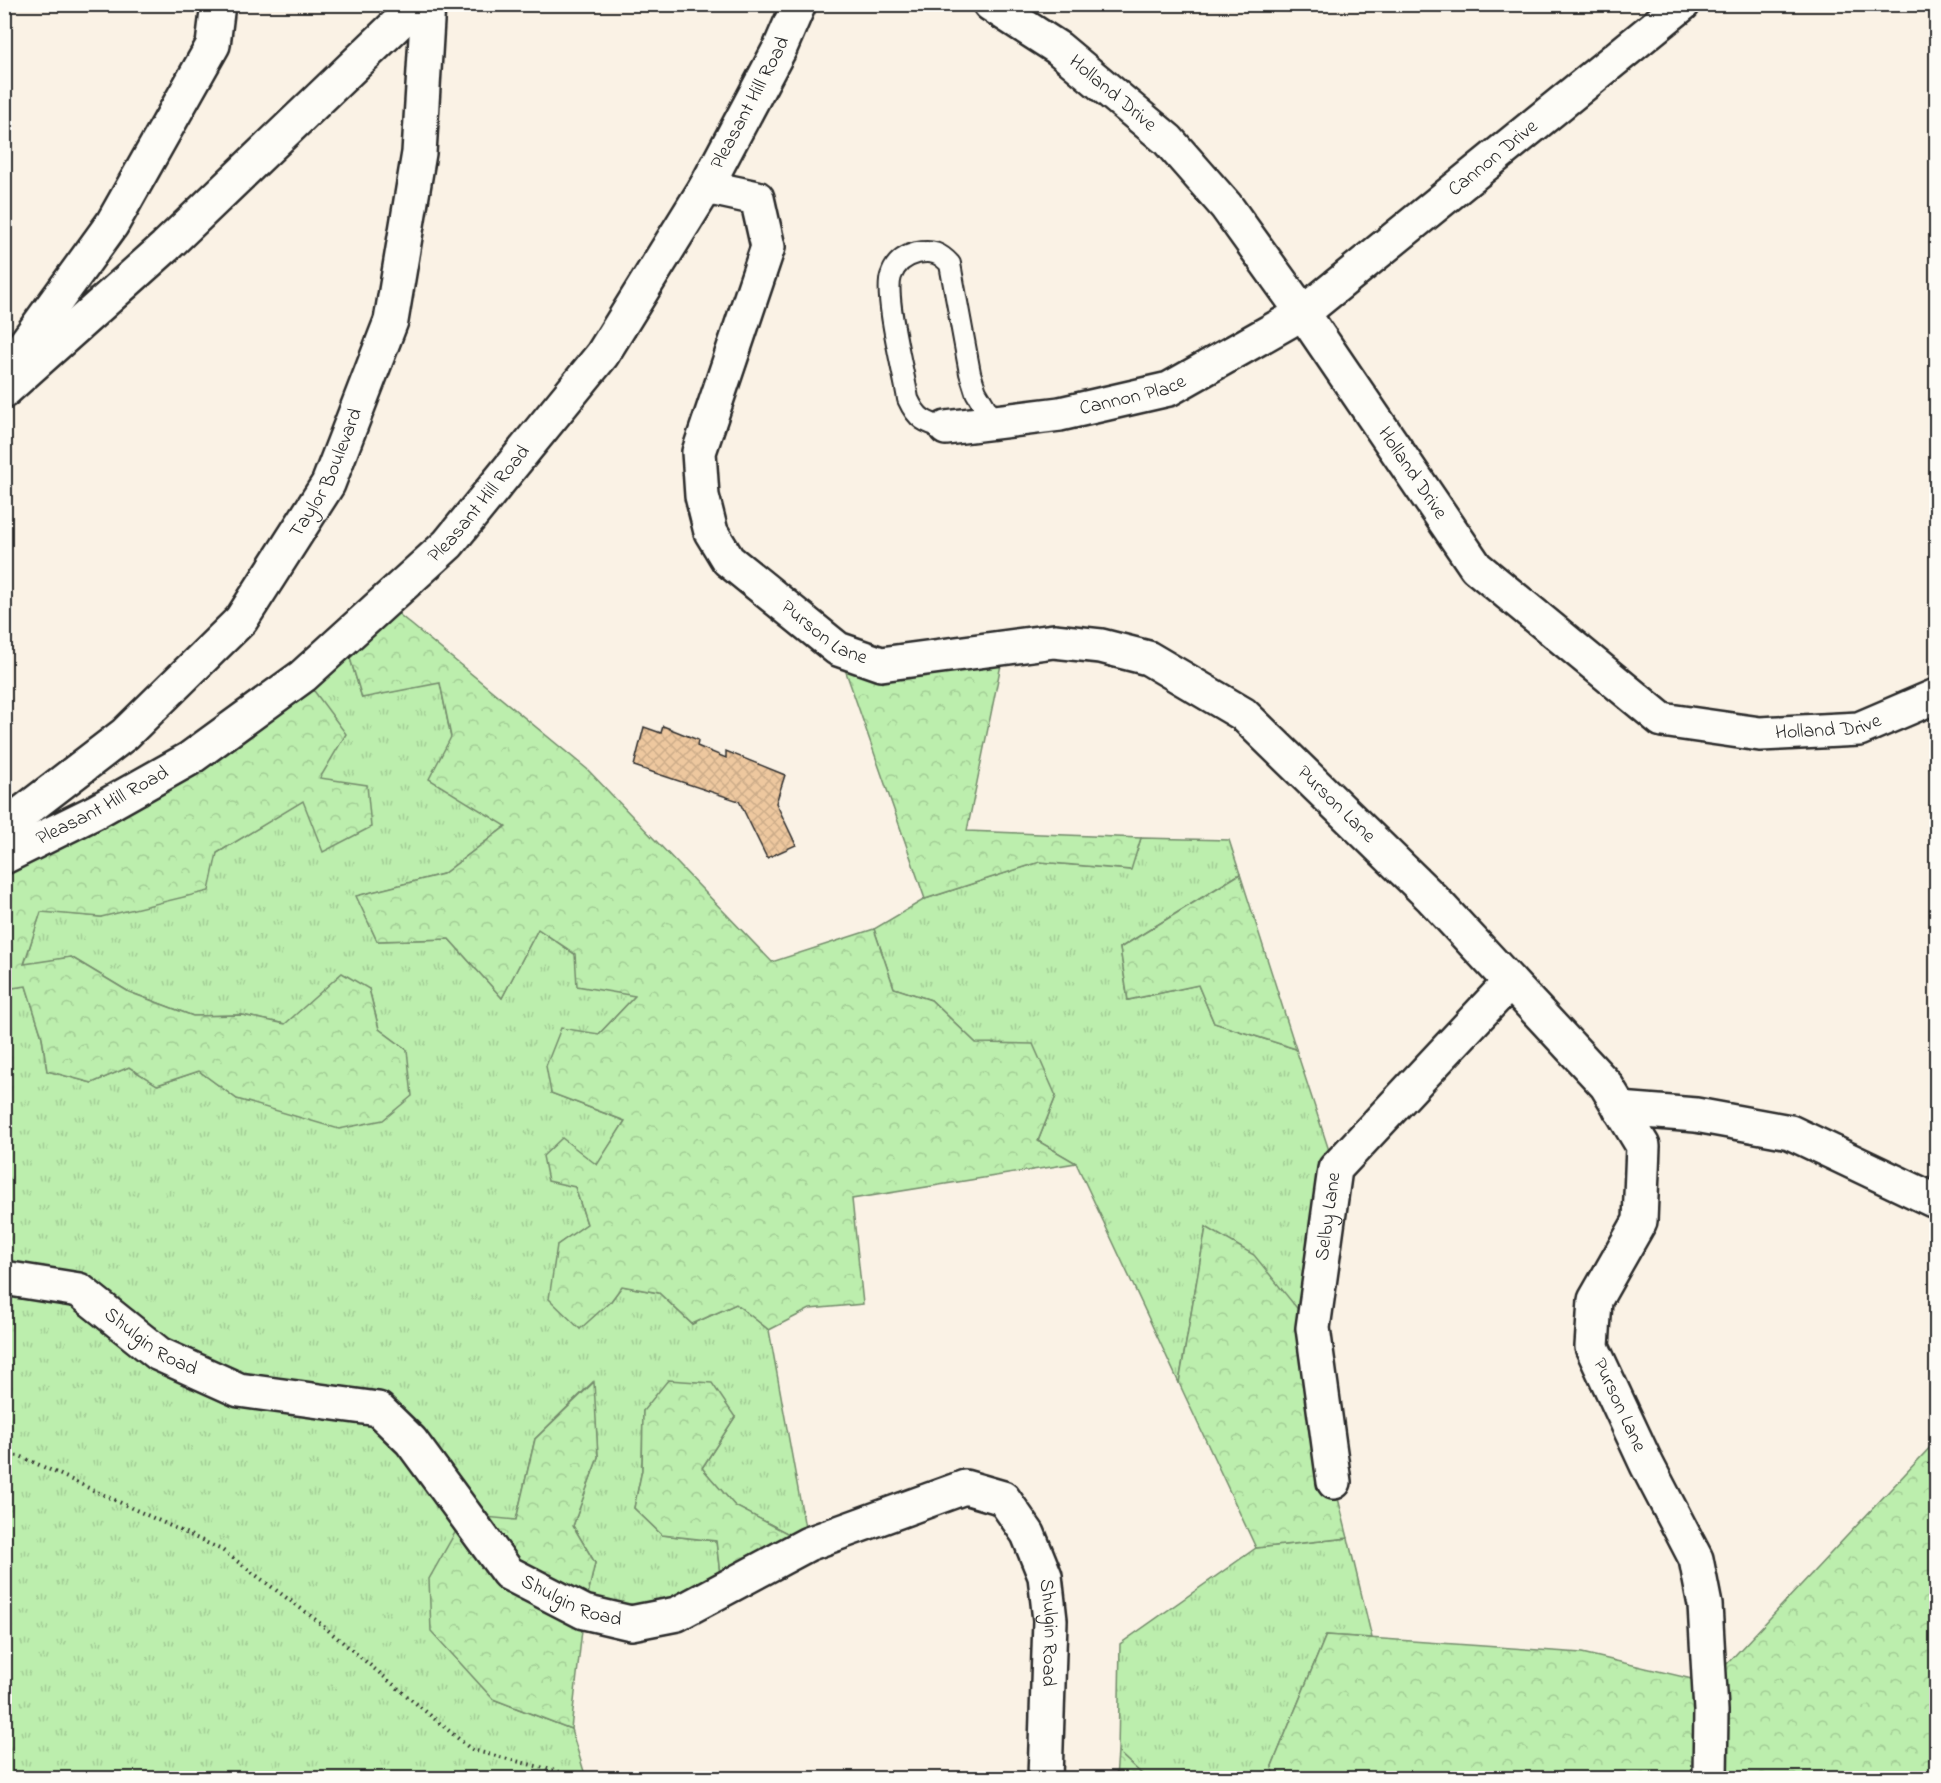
<svg xmlns="http://www.w3.org/2000/svg" width="1941" height="1783" font-family="'Indie Flower',sans-serif">
<style>
.grass{fill:url(#grass-tufts);stroke:#748c6c;stroke-width:1.5}
.forest{fill:url(#forest-crowns);stroke:#748c6c;stroke-width:1.5}
.building{fill:url(#building-cross-hatch);stroke:#2b2b2b;stroke-width:1.5}
.lines{fill:none;stroke-linecap:round;stroke-linejoin:round}
.lane-casing{stroke:#2b2b2b;stroke-width:24}
.street-casing{stroke:#2b2b2b;stroke-width:38}
.secondary-casing{stroke:#2b2b2b;stroke-width:38}
.primary-casing{stroke:#2b2b2b;stroke-width:38}
.path{stroke:#2b2b2b;stroke-width:4;stroke-dasharray:1.5 4.5;stroke-linecap:butt}
.lane{stroke:#fdfcf7;stroke-width:20}
.street{stroke:#fdfcf7;stroke-width:33}
.secondary{stroke:#fdfcf7;stroke-width:33}
.primary{stroke:#fdfcf7;stroke-width:33}
.labels{text-anchor:middle;dominant-baseline:central;stroke-width:4.5;stroke-linejoin:round;paint-order:stroke}
.street-label{font-size:20px;fill:#2b2b2b;stroke:#fdfcf7}
</style>
<defs>
<pattern id="grass-tufts" width="24" height="20" patternUnits="userSpaceOnUse" patternTransform="scale(1.5)"><rect width="24" height="20" fill="#bceead"/><path d="M3 7l-1-3M5 7V3M7 7l1-3M15 17l-1-3M17 17v-4M19 17l1-3" fill="none" stroke="#a2cc95"/></pattern>
<pattern id="forest-crowns" width="20" height="18" patternUnits="userSpaceOnUse" patternTransform="scale(1.5)"><rect width="20" height="18" fill="#bceead"/><path d="M2 6a3 3 0 1 1 6 0M12 15a3 3 0 1 1 6 0" fill="none" stroke="#a2cc95"/></pattern>
<pattern id="building-cross-hatch" width="8" height="8" patternUnits="userSpaceOnUse" patternTransform="scale(1.5)"><rect width="8" height="8" fill="#eec89f"/><path d="M0 0l8 8M0 8l8-8" fill="none" stroke="#ccac89"/></pattern>
</defs>
<rect width="100%" height="100%" fill="#faf2e5"/>
<filter id="ink" filterUnits="userSpaceOnUse"><feTurbulence type="fractalNoise" baseFrequency=".0167" numOctaves="2"/><feDisplacementMap in="SourceGraphic" scale="12" xChannelSelector="R" yChannelSelector="G"/><feConvolveMatrix kernelMatrix="1 2 1 2 8 2 1 2 1" color-interpolation-filters="sRGB"/></filter>
<g filter="url(#ink)">
<g class="grass">
<path d="M344 638 362 698 440 682 451 738 506 826 443 874 357 896 377 941 449 939 502 998 538 929 635 996 599 1034 551 1093 625 1121 597 1166 575 1187 587 1224 557 1245 611 1301 622 1286 659 1293 692 1324 736 1304 769 1330 808 1544 735 1506 702 1468 735 1417 643 1411 642 1470 634 1508 662 1535 716 1541 722 1590 677 1614 584 1612 595 1563 573 1526 598 1457 593 1382 535 1439 516 1520 493 1699 571 1729 586 1778H5L4 989 26 986 42 1037 47 1071 92 1083 129 1067 158 1085 199 1071 237 1099 407 1050 379 1029 369 989 285 1024 242 1015 193 1016 129 992 71 957 24 965 41 911 101 917 217 853 304 800 319 778 303 676Z"/>
<path d="M1141 838 1229 840 1240 874 1120 948 1128 1000 1198 985 1214 1023 1296 1049 1335 1169 1313 1328 1206 1227 1179 1383 1076 1163 1038 1141 1056 1096 976 1043 931 1000 894 988 874 929 925 899 1040 862 1130 870Z"/>
<path d="M1348 1538 1372 1638 1326 1635 1272 1766 1274 1778H1146L1118 1752 1120 1644 1256 1548Z"/>
</g>
<g class="forest">
<path d="M384 602 587 769 772 962 874 929 894 988 931 1000 976 1043 1033 1044 1056 1096 1038 1141 1076 1163 852 1199 863 1304 810 1309 769 1330 736 1304 692 1324 659 1293 622 1286 611 1301 580 1329 549 1299 557 1245 587 1224 575 1187 548 1181 543 1156 562 1138 597 1165 625 1121 551 1093 546 1066 561 1028 599 1034 635 996 577 986 575 954 538 929 502 998 449 939 377 941 356 896 443 874 506 826 429 779 451 737 440 683 362 698 344 638Z"/>
<path d="M838 649 1004 650 967 831 1141 838 1131 870 1040 862 925 899Z"/>
<path d="M303 676 346 734 320 778 367 785 371 827 323 852 303 801 217 853 209 891 101 917 41 912 24 964 71 957 129 992 193 1016 242 1015 285 1024 342 973 369 989 379 1029 407 1050 412 1096 383 1120 339 1129 237 1099 199 1071 157 1085 129 1067 92 1083 47 1071 42 1037 26 986 5 989V857Z"/>
<path d="M1240 874 1296 1049 1214 1023 1198 985 1128 1000 1120 948Z"/>
<path d="M1206 1227 1254 1255 1313 1328 1334 1482 1348 1538 1256 1548 1179 1383Z"/>
<path d="M668 1380 712 1383 735 1417 702 1468 735 1506 808 1544 722 1590 716 1541 662 1535 634 1508 642 1470 643 1411Z"/>
<path d="M594 1382 598 1457 573 1526 595 1563 584 1612 571 1729 493 1699 431 1631 429 1579 465 1515 516 1520 535 1439Z"/>
<path d="M1936 1441V1778H1274L1272 1766 1326 1635 1582 1653 1709 1683Z"/>
<path d="M1118 1752 1146 1778H1116Z"/>
</g>
<path class="building" d="M663 726 698 740 697 746 726 758V751L785 775 776 803 796 845 767 858 739 801 634 766 644 727 661 733Z"/>
<g class="lines">
<g class="lane-casing">
<path id="lane" d="M946 428C925 423 917 419 908 399 904 373 884 297 891 276 895 263 905 256 917 253 932 250 940 253 950 264L970 373 976 392 994 422"/>
</g>
<g class="street-casing">
<g id="street">
<path id="s1" d="M990 4 1058 48 1168 140 1226 206 1303 313 1476 567 1662 720 1760 734 1859 729 1936 696"/>
<path id="s2" d="M706 187 757 198 768 247 699 452 702 496 711 532 728 560 838 649 881 664 1054 641 1101 646 1148 658 1243 714 1432 898 1606 1085 1643 1146 1640 1221 1595 1300 1592 1347 1647 1465 1696 1559 1705 1605 1711 1711 1710 1778"/>
<path id="s3" d="M946 428 1060 414 1169 389 1303 313 1683 4"/>
<path d="M1620 1109 1696 1115 1790 1132 1933 1200 1936 1198"/>
<path id="s4" d="M4 1278 79 1290 159 1354 239 1390 378 1409 411 1441 508 1573 584 1612 631 1623 677 1614 808 1544 965 1487 1003 1498 1028 1534 1045 1576 1050 1620 1045 1778"/>
<path id="s5" d="M1334 1482 1313 1328 1335 1169 1510 982"/>
</g>
</g>
<g class="secondary-casing">
<g id="secondary">
<path d="M4 391 165 247 418 4"/>
<path id="s6" d="M4 857 95 812 189 759 303 676 448 544 602 355 706 187 780 48 799 4"/>
</g>
</g>
<g class="primary-casing">
<g id="primary">
<path d="M4 373 112 224 213 45 218 4"/>
<path id="s7" d="M4 827 125 734 241 620 328 484 391 321 419 153 428 4"/>
</g>
</g>
<path class="path" d="M4 1455 20 1456 222 1550 311 1616 472 1750 584 1778"/>
<use href="#lane" class="lane"/>
<use href="#street" class="street"/>
<use href="#secondary" class="secondary"/>
<use href="#primary" class="primary"/>
</g>
</g>
<g class="labels">
<g class="street-label">
<text stroke="none"><textPath href="#s1" startOffset="152">Holland Drive</textPath></text>
<text stroke="none"><textPath href="#s6" startOffset="1083">Pleasant Hill Road</textPath></text>
<text stroke="none"><textPath href="#s3" startOffset="626">Cannon Drive</textPath></text>
<text stroke="none"><textPath href="#s3" startOffset="190">Cannon Place</textPath></text>
<text stroke="none"><textPath href="#s7" startOffset="486">Taylor Boulevard</textPath></text>
<text stroke="none"><textPath href="#s1" startOffset="638">Holland Drive</textPath></text>
<text stroke="none"><textPath href="#s6" startOffset="597">Pleasant Hill Road</textPath></text>
<text stroke="none"><textPath href="#s2" startOffset="554">Purson Lane</textPath></text>
<text stroke="none"><textPath href="#s1" startOffset="1160">Holland Drive</textPath></text>
<text stroke="none"><textPath href="#s2" startOffset="1130">Purson Lane</textPath></text>
<text stroke="none"><textPath href="#s6" startOffset="111">Pleasant Hill Road</textPath></text>
<text stroke="none"><textPath href="#s5" startOffset="268">Selby Lane</textPath></text>
<text stroke="none"><textPath href="#s4" startOffset="165">Shulgin Road</textPath></text>
<text stroke="none"><textPath href="#s2" startOffset="1868">Purson Lane</textPath></text>
<text stroke="none"><textPath href="#s4" startOffset="686">Shulgin Road</textPath></text>
<text stroke="none"><textPath href="#s4" startOffset="1298">Shulgin Road</textPath></text>
</g>
</g>
<rect width="1941" height="1783" fill="none" stroke="#fdfcf7" stroke-width="24"/>
<rect x="12" y="12" width="1917" height="1759" fill="none" stroke="#2b2b2b" stroke-width="2" filter="url(#ink)"/>
</svg>
